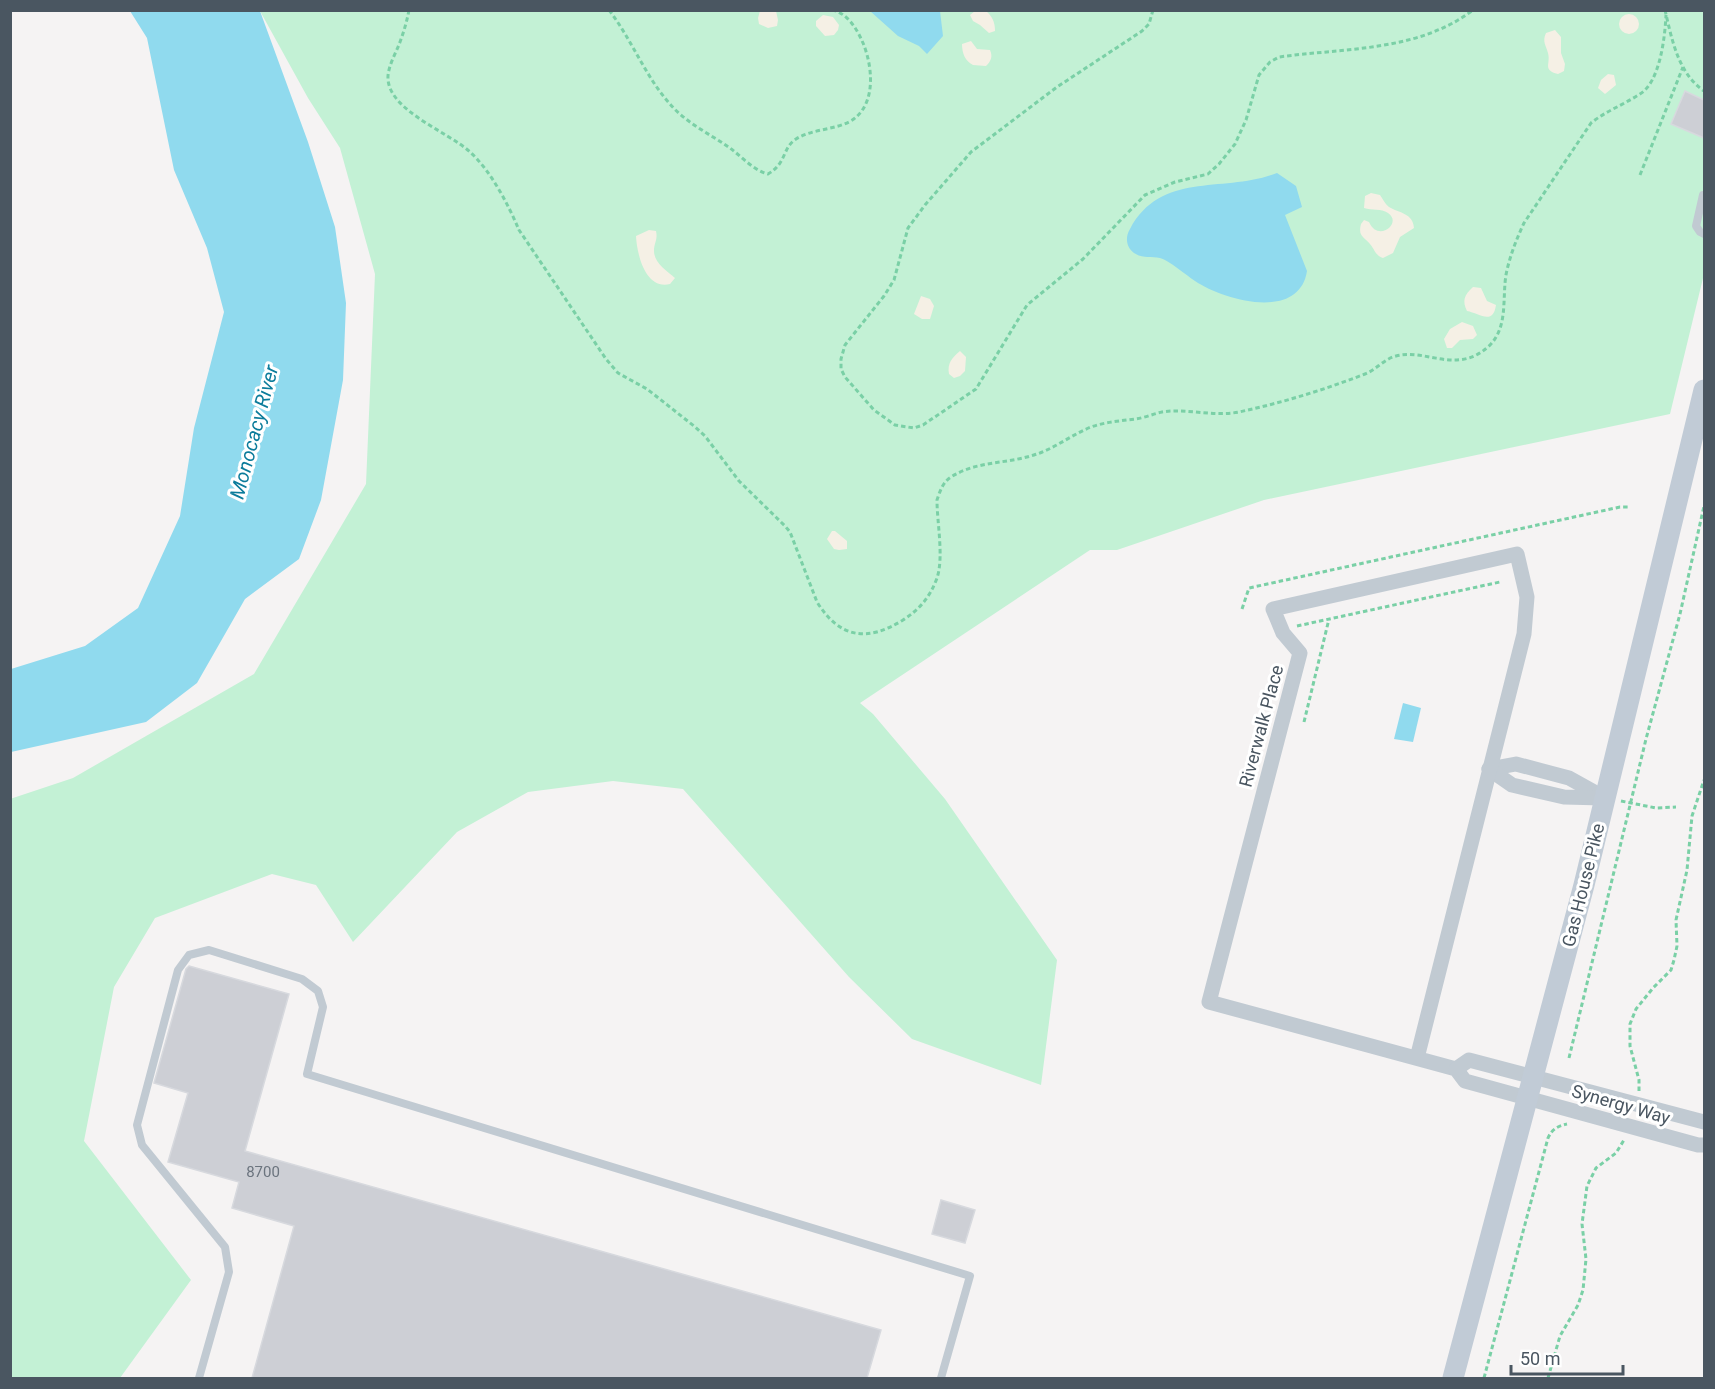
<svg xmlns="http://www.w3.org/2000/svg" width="1715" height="1389" font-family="Roboto,sans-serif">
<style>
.green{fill:#c3f1d5}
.sand{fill:#f5f0e5}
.water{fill:#90daee}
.building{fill:#cdcfd5;stroke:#d7d9de;stroke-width:1.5}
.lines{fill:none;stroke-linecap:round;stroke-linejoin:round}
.path{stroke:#7ad0a6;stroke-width:3;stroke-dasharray:4.5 3;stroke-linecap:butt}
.lane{stroke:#c1cad2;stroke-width:8}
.street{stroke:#c1cad2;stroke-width:15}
.secondary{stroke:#c1cbd6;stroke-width:21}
.labels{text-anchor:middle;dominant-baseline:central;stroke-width:6;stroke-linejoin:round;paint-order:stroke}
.number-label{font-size:15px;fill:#6b747e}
.street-label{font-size:18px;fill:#4a5661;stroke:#fff}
.water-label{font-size:20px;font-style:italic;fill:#0c7c9b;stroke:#fff}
</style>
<rect width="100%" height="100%" fill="#f5f3f3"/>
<path class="green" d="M260 11H1704V274L1670 414 1264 500 1117 550H1090L860 703 873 714 945 799 1057 960 1041 1085 912 1039 849 977 683 789 613 781 528 792 457 832 353 942 316 885 272 874 155 918 114 987 84 1141 191 1280 120 1378H11L10 799 73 778 254 674 366 484 375 274 340 148 308 98Z"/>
<g class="sand">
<path d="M760 11H776L778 20 777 26 768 28 759 24 758 18Z"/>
<path d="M975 11H986C992 16 995 22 995 31L989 33 980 25 973 21 970 15Z"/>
<circle cx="1629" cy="24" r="10"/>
<path d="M823 15 833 17 839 25 838 30 834 35 825 36 816 26V21Z"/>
<path d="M1555 30 1561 37V53L1565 64 1564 71 1558 74C1542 70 1551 64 1548 53 1546 45 1542 42 1546 33Z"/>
<path d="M971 41 977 49 990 50C993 57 991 61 986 66L973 65C965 61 962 53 962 44Z"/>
<path d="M1608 74 1614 75 1616 85 1605 94 1598 88 1601 80Z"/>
<path d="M1371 193 1380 195C1383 199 1385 204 1389 207 1399 213 1413 213 1414 228L1400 237 1393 253 1383 258C1375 255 1375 250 1370 244 1363 236 1358 236 1361 224L1364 220 1369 222C1378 243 1403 223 1388 213 1381 208 1372 211 1364 208L1365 196Z"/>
<path d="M649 230 656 231C658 240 654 243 654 251 654 263 667 271 675 278L670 284C645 290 637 254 636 236Z"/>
<path d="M1473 287 1481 288 1487 301 1496 305C1493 326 1479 313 1467 311 1462 301 1464 295 1473 287Z"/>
<path d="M921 296 930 299 934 306 930 319H922L914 314Z"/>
<path d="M1462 322 1473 326 1477 335 1473 339 1460 340 1452 348H1447L1444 339 1450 329Z"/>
<path d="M960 351 966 357 965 371 960 376 954 378 949 374C947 363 952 358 960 351Z"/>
<path d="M832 531H835L847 541V549L839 550 834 549 827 539Z"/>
</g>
<g class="water">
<path d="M130 11H260L308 142 335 227 346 303 343 380 321 500 299 559 245 599 197 683 146 722 11 752V669L85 646 138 608 180 516 194 428 224 312 207 248 174 170 147 38Z"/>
<path d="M870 11H940L943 36 927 54 919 46 898 36Z"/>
<path d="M1277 173 1296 186 1302 207 1285 215 1307 271C1299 322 1223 300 1195 281 1186 275 1170 261 1160 258 1151 256 1143 259 1134 253 1126 247 1125 237 1130 229 1162 170 1225 194 1277 173Z"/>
<path d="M1403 703 1421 708 1413 742 1394 739Z"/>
</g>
<g class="building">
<path d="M1685 91 1704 100V138L1671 124Z"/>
<path d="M189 966 289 994 245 1151 881 1330 867 1378H252L294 1226 232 1208 239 1182 168 1162 188 1093 154 1083 186 969Z"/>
<path d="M941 1200 975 1210 965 1243 932 1234Z"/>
</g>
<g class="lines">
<g class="path">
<path d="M409 10C407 21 404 31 400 42 396 53 389 64 388 76 386 110 449 132 470 152 491 171 508 204 519 230L606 359 618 373 647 389 694 426 705 436 739 481 785 526 790 532 817 602C840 639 868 642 903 620 920 609 930 597 937 578 944 557 937 523 937 500 940 491 943 482 951 477 976 461 1006 464 1034 455 1054 449 1071 435 1091 427 1105 422 1120 421 1135 419 1144 418 1153 414 1162 412 1187 408 1213 417 1239 412 1281 403 1324 390 1365 374 1376 370 1384 359 1396 356 1426 348 1456 375 1488 347 1510 327 1501 295 1507 270 1511 253 1517 238 1524 223L1591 123C1606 111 1623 105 1640 94 1660 82 1665 37 1666 15"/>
<path d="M609 10C632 40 645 76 670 104 686 123 710 134 730 148 742 157 753 170 768 174 787 163 782 148 796 139 812 129 833 130 849 122 877 107 873 67 863 43 857 29 848 14 833 10"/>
<path d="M1153 10 1149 24 1142 31 1057 87 971 152 925 205 908 228 894 280 884 296 845 345 841 359V369L845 377 874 410 895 425 914 428 923 425 976 389 1027 305 1083 259 1145 195 1175 182 1208 174 1219 164 1235 144 1246 120 1259 75 1270 62 1279 57C1343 48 1418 52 1473 10"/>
<path d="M1665 10C1672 40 1678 73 1704 91"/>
<path d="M1640 175 1683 67"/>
<path d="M1242 609 1249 588 1620 507H1629"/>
<path d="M1297 626 1500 582"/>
<path d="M1304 722 1329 619"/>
<path d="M1621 801 1656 808 1676 807"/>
<path d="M1569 1058 1646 739 1680 614 1704 506"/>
<path d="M1639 1091V1080L1630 1046V1024L1636 1009 1653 988 1671 970 1674 960 1677 946 1676 920 1687 870 1692 816 1704 780"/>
<path d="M1484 1378 1548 1138C1552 1129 1558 1126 1567 1124"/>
<path d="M1548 1378 1560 1336 1578 1305 1583 1290 1586 1259 1582 1224 1587 1186 1596 1168 1616 1153 1624 1140"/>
</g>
<g class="lane">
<path d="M1703 195 1696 226 1700 232 1704 234"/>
<path d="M199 1378 229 1272 225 1247 142 1145 137 1125 178 970 189 955 209 950 302 979 318 991 323 1007 307 1074 970 1276 941 1378"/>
</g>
<g class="street">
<path d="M1489 769 1516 764 1569 778 1605 798"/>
<path d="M1489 769 1512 785 1564 797 1603 798"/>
<path d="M1417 1058 1524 634 1527 597 1517 554 1273 609 1283 633 1300 653 1209 1002 1456 1069 1465 1081 1698 1145H1704"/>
<path d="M1456 1069 1469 1060 1704 1122"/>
</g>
<path class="secondary" d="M1453 1378 1584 885 1704 390"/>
</g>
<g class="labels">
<g class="number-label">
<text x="263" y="1172">8700</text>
</g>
<g class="street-label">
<text transform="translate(1261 726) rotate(-75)">Riverwalk Place</text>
<text transform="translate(1583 885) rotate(-76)">Gas House Pike</text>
<text transform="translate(1621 1104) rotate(16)">Synergy Way</text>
</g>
<g class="water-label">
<text transform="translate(254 432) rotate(-75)">Monocacy River</text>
</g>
</g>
<rect width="1715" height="1389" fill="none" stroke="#4a5661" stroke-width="24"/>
<path d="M1511 1365v9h112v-9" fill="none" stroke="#4a5661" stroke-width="3"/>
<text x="1520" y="1365" font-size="18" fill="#4a5661" stroke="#ffffff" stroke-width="4.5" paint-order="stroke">50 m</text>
</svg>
